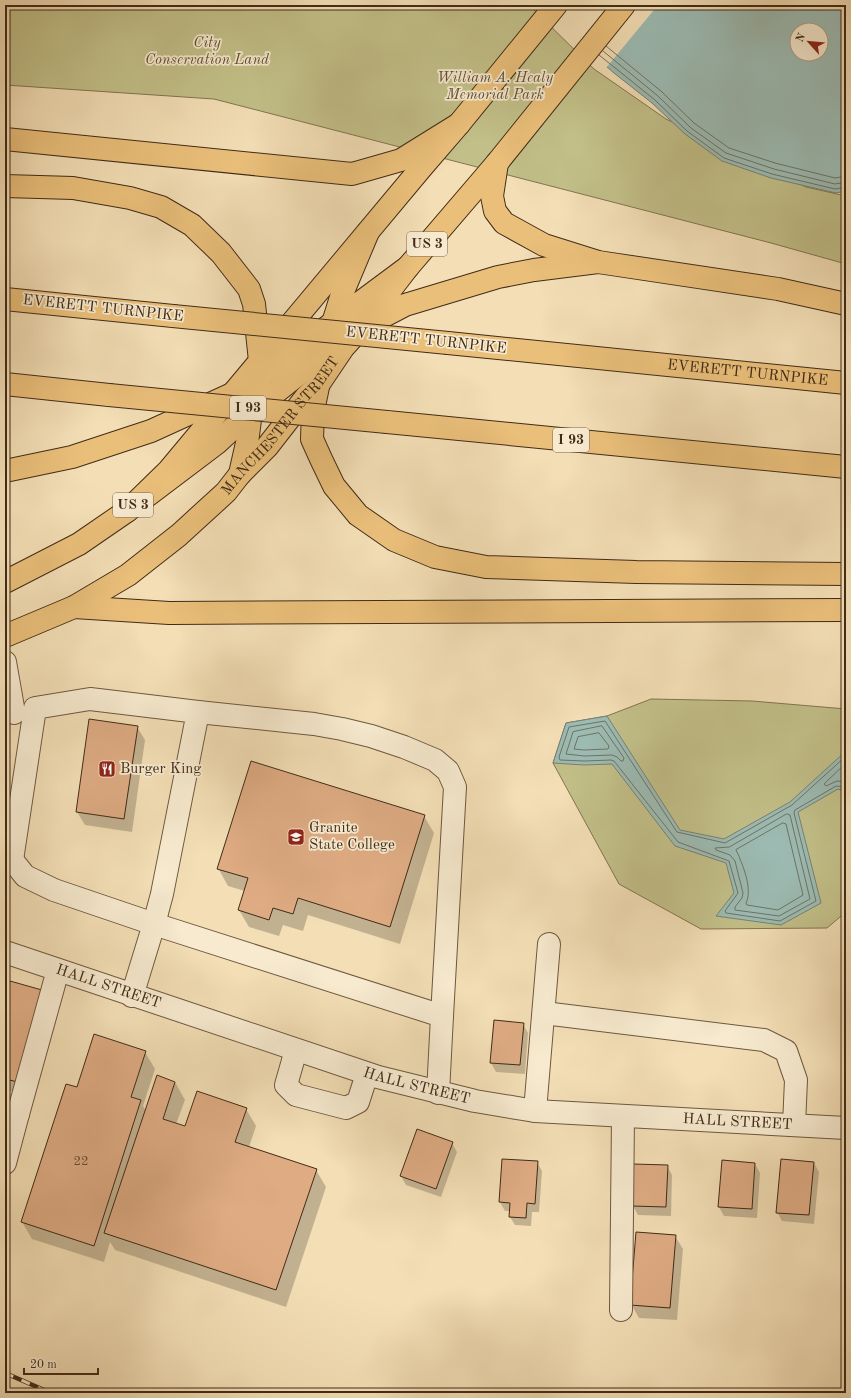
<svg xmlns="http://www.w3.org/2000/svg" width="851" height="1398" font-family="'Old Standard TT',serif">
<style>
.green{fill:#c2bf88;stroke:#827550}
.water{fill:#9cbbb3;stroke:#788175;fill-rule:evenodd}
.pier{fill:#f3deb5}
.shadow{fill:#0003}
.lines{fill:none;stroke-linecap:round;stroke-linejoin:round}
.shore{stroke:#6e7366;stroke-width:1}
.building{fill:#deab83;stroke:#412b18}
.minor-casing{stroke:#6e583f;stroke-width:24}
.major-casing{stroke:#412b18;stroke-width:24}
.highway-casing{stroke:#412b18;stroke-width:24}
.minor{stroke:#f7eacf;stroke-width:22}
.major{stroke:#eabf7a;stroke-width:22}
.highway{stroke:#eabf7a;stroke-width:22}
.rail-casing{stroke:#412b18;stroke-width:4.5}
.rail{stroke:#f7eacf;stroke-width:3;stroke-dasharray:9;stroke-linecap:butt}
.highway-bridge-casing{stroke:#412b18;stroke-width:24;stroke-linecap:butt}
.highway-bridge{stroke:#eabf7a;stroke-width:22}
.labels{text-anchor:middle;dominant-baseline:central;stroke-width:3.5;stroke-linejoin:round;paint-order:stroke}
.number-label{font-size:13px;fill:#684b33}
.shield{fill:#f7eacf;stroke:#78644f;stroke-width:1}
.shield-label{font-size:14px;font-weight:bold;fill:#412b18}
.park-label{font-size:15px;font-style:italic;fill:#615034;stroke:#f7eacf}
.street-label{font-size:15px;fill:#412b18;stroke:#f7eacf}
.poi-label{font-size:15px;fill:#412b18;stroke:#f7eacf;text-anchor:start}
</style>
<rect width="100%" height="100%" fill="#f3deb5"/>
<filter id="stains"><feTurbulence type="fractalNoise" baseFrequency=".005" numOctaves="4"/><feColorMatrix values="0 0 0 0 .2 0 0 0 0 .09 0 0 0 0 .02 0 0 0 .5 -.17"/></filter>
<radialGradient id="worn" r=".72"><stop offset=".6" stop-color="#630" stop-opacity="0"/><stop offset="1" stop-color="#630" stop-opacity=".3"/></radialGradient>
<g class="green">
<path d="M5 5H529L594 69 666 119 806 187 846 196V264L771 243 214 99 5 85Z"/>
<path d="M651 699 752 701 846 709V912L827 928 701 929 619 884 553 763 566 723 607 716Z"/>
</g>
<g class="water">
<path d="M536 5H846V191L836 193 771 178 722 161 685 134 652 103 614 73ZM797 30H821V54H797Z"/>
<path d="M607 716 680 830 724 839 790 802 846 751V792L838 789 798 812 821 903 781 925 716 916 734 893 726 863 675 846 612 764 584 765 553 763 566 723Z"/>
</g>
<path class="pier" d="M534 5H658L606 68Z"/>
<g class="shadow">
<path d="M137 727 145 740 132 832 85 825 77 812Z"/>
<path d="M424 816 434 833 400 944 308 915 303 931 283 925 279 936 249 927 239 910 245 891 228 886 218 868Z"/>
<path d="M5 1003 25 1094 5 1090Z"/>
<path d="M523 1024 528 1033 525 1074 496 1072 491 1063Z"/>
<path d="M145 1052 155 1069 143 1106 146 1111 175 1082 185 1100 176 1124 186 1127 246 1109 256 1126 249 1147 316 1170 326 1187 286 1307 115 1250 110 1242 104 1262 32 1239 22 1222 78 1088Z"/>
<path d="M452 1143 457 1152 441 1197 406 1185 401 1176Z"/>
<path d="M537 1162 542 1171 539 1212H532L531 1226 515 1225 510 1217 511 1211H505L500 1202Z"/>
<path d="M814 1163 819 1172 814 1224 782 1221 777 1212Z"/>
<path d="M755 1164 760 1173 757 1218 724 1216 719 1207Z"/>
<path d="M667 1166 672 1175 671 1216 638 1215 633 1206Z"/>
<path d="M675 1236 683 1249 677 1320 639 1318 631 1304Z"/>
</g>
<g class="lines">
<g class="shore">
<path d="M606 46 662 92 694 123 729 148 775 163 835 178 846 176"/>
<path d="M603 51 658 96 691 128 726 153 774 169 835 184 846 182"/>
<path d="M599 55 655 100 687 131 724 158 772 174 835 189 846 187"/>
<path d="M602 726 624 758 623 761H621L617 757 612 755 584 756 566 754 573 732Z"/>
<path d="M599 733 609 746 608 749 584 750 574 749 578 737Z"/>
<path d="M846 756 792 805 725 843 677 832 605 721 569 727 559 757 560 760 584 761 611 760 614 761 678 842 729 861 738 893 725 911 726 913 780 921 816 901 794 813 795 810 836 786 846 787"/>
<path d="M846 763 824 784 826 786 837 781 846 782"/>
<path d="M787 814 790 815 810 899 779 916 735 910V907L742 898 743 893 735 861 730 855 716 850 715 848 729 847Z"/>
<path d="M783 823 786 824 803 895 778 910 747 905 746 903C752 891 745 871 740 859 739 855 737 853 736 850Z"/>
</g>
</g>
<g class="building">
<path d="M89 719 138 726 124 819 76 812Z"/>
<path d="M251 761 425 815 390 927 298 898 293 914 273 908 269 920 238 910 248 878 217 869Z"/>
<path d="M10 981 42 990 18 1082 5 1079V1001Z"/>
<path d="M494 1020 524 1023 520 1065 490 1063Z"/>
<path d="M94 1034 146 1051 131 1097 141 1100 94 1246 21 1222 66 1084 77 1087Z"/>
<path d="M157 1075 175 1082 163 1119 185 1126 197 1091 247 1108 235 1142 317 1169 276 1290 104 1233Z"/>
<path d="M417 1129 453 1142 436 1189 400 1176Z"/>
<path d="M502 1159 538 1161 535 1204 527 1203 526 1218 509 1217 510 1203 499 1202Z"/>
<path d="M781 1159 814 1162 809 1215 776 1213Z"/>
<path d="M722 1160 755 1163 752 1209 718 1207Z"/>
<path d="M633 1164 668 1165 666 1207 632 1206Z"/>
<path d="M636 1232 676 1235 670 1308 630 1305Z"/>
</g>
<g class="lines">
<g class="minor-casing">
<g id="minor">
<path d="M5 662 14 713"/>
<path d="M198 712 314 724 342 729 371 736 404 747 435 760 448 771 455 787 442 1016"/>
<path d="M5 851 25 876 54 890 154 924 442 1016 438 1093"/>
<path d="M12 860 35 708 90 699 198 712 162 894 154 924 132 996"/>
<path id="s1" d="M5 952 378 1077 475 1101 535 1111 846 1128"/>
<path d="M544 1013 764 1040 786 1051 796 1080 794 1125"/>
<path d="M296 1050 286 1085 296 1095 346 1108 358 1102 367 1074"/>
<path d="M535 1111 549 944"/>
<path d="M18 1114 58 970"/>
<path d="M5 1124 18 1114 5 1163"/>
<path d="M621 1310 623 1116"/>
</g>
</g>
<g class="major-casing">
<g id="major">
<path d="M5 582 79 544 127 511 169 470 422 167 459 124 556 5"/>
<path id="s2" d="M5 636 74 607 128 575 179 535 226 492 240 474 267 447 306 397 318 385 343 348 361 328 408 267 497 163 624 5"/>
</g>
</g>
<g class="highway-casing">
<g id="highway">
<path d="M5 139 352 174 401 160 459 124"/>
<path d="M497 163 492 196 495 211 504 223 544 245 598 262 778 289 846 304"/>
<path d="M5 186 73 188 130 198 161 207 192 225 221 253 249 289 254 304 260 361V377L251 412 247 443 240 474"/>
<path d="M368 232 342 294 333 323 325 353 313 411 312 439 321 459 334 486 358 515 394 540 435 557 486 567 636 572 846 574"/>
<path d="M5 299 173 316"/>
<path id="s3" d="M448 343 846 383"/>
<path d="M5 384 109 395"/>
<path d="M387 422 846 467"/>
<path d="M5 471 72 457 151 431 232 394 260 377 408 267"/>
<path d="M127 511 217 443 246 416 325 353 361 328 405 305 498 277 534 270 598 262"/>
<path d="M74 607 169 613 846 610"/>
</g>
</g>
<use href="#minor" class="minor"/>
<use href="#major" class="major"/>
<use href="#highway" class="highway"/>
<g class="rail-casing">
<path id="rail" d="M5 1373 51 1393"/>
</g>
<use href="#rail" class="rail"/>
<g class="highway-bridge-casing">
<g id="highway-bridge">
<path d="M173 316 448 343"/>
<path d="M109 395 387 422"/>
</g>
</g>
<use href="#highway-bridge" class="highway-bridge"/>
</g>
<defs>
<g id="restaurant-square" transform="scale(0.9)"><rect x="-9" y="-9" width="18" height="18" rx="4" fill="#8f2418" stroke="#f7eacf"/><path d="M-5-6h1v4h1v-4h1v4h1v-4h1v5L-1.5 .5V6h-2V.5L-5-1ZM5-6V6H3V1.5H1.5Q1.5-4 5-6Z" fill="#fff"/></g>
<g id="university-square" transform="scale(0.9)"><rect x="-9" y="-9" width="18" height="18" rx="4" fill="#8f2418" stroke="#f7eacf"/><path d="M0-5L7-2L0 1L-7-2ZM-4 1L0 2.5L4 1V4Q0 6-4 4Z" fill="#fff"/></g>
</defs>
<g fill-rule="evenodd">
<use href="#restaurant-square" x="107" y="769"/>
<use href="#university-square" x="296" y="837"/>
</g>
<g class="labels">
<g class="number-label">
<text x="81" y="1161">22</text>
</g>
<g class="shield">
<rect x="407" y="232" width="40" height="24" rx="3"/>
<rect x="230" y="396" width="36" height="24" rx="3"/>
<rect x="553" y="428" width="36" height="24" rx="3"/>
<rect x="113" y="493" width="40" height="24" rx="3"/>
</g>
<g class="shield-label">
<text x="427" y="244">US 3</text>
<text x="248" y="408">I 93</text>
<text x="571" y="440">I 93</text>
<text x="133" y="505">US 3</text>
</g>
<g class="park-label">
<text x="207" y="43">City<tspan x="207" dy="17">Conservation Land</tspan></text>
<text x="495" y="78">William A. Healy<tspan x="495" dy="17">Memorial Park</tspan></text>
</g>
<g class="street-label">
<text transform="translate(103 309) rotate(6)">EVERETT TURNPIKE</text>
<text transform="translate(426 341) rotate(6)">EVERETT TURNPIKE</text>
<text stroke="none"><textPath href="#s3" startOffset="301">EVERETT TURNPIKE</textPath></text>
<text stroke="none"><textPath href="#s2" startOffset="352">MANCHESTER STREET</textPath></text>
<text stroke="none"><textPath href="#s1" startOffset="109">HALL STREET</textPath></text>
<text stroke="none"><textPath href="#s1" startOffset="433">HALL STREET</textPath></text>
<text stroke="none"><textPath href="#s1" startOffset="757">HALL STREET</textPath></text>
</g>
<g class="poi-label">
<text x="120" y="769">Burger King</text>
<text x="309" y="828">Granite<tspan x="309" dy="17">State College</tspan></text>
</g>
</g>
<rect width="851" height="1398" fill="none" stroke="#f3deb5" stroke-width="20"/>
<rect x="6" y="6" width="839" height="1386" fill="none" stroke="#412b18" stroke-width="2"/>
<rect x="10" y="10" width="831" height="1378" fill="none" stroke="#412b18"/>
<g transform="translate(809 42) rotate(297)"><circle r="19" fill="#f7eacf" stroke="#ae9e86"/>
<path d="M0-3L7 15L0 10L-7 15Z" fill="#8f2418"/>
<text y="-6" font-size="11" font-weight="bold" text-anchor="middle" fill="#412b18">N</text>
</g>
<path d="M24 1368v6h74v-6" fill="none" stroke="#412b18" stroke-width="2"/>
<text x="30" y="1368" font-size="12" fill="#412b18" stroke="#f7eacf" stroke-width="3" paint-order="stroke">20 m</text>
<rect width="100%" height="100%" filter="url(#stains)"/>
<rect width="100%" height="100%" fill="url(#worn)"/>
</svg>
